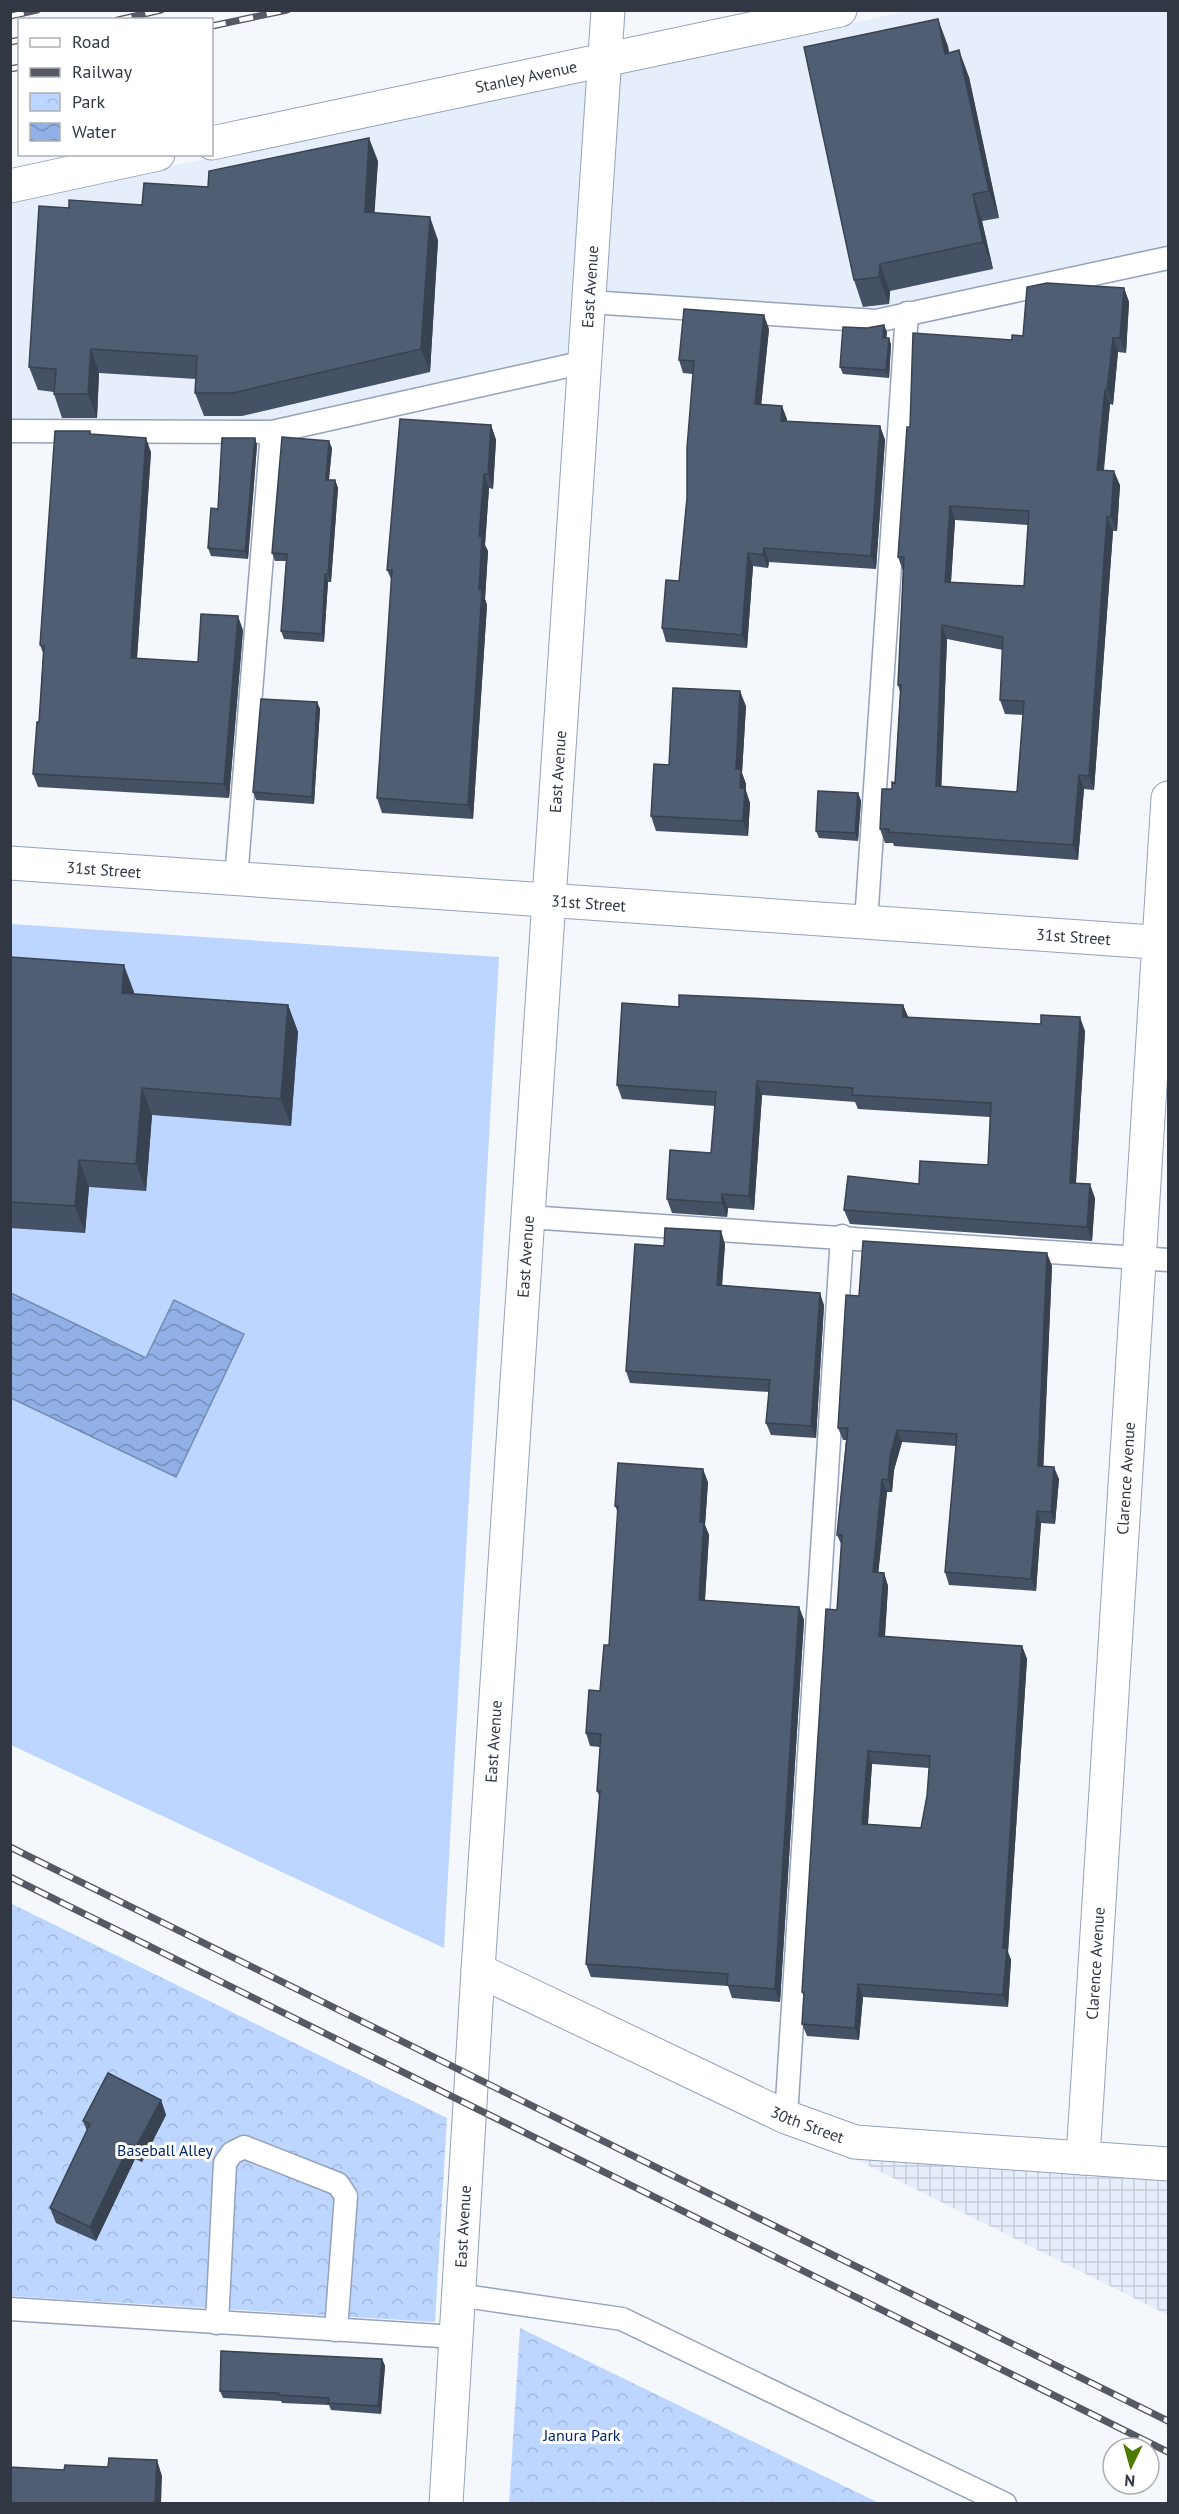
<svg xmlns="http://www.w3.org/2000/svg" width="1179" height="2514" font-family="'PT Sans',sans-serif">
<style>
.built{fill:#e6eefc}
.industrial{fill:url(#industrial-grid)}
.park{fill:url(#park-crowns)}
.garden{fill:#bdd6ff}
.water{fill:url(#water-waves);stroke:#748cb5;stroke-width:1.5}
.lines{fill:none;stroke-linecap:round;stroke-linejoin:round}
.service-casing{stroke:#94a2bb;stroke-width:25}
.minor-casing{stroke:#94a2bb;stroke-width:35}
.service{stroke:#fff;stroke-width:22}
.minor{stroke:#fff;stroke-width:33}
.rail-casing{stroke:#545963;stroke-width:7}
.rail{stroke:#fff;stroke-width:4.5;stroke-dasharray:14;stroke-linecap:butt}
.wall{fill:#455164;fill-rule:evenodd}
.shaded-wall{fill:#384251}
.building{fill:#505e74;stroke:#384251;stroke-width:1.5;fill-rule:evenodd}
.labels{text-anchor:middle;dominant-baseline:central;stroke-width:6;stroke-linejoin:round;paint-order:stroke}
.street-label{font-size:16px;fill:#323843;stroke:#fff}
.park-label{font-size:16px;fill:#042765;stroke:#fff}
</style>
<defs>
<pattern id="industrial-grid" width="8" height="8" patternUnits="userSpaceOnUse" patternTransform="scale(1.5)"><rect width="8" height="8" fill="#e6eefc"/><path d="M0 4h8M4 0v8" fill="none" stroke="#c6cdd9"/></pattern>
<pattern id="park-crowns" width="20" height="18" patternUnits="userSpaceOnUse" patternTransform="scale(1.5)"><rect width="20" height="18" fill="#bdd6ff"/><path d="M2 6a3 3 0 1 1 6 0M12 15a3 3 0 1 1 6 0" fill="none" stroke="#a3b8dc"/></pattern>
<pattern id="water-waves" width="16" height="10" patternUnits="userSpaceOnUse" patternTransform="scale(1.5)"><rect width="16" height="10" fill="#90b0e6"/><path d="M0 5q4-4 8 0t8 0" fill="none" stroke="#7690bc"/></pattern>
</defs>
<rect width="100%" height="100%" fill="#f4f7fc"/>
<path class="built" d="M909 11H1168V265L883 330 600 312 597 368 283 442 11 440 10 200Z"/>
<path class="industrial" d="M851 2157 1168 2178V2315Z"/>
<g class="park">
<path d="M10 1903 447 2118 435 2322 11 2296Z"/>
<path d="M520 2328 879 2503H509Z"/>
</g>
<path class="garden" d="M11 924 499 957 444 1948 11 1745Z"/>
<path class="water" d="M11 1293 146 1358 174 1300 244 1334 176 1477 11 1398Z"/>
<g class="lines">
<g class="service-casing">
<g id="service">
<path d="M589 302 876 321 1168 258"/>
<path d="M10 431 272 432 585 362"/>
<path d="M236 879 272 432"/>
<path d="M866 922 907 313"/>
<path d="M528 1217 1168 1260"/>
<path d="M786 2117 842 1236"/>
<path d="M458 2295 622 2319 1005 2504"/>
<path d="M10 2309 456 2337"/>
<path d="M217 2323 225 2163 232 2153 244 2147 338 2184 346 2196 336 2330"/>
</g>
</g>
<g class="minor-casing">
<g id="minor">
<path id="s1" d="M212 143 840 10"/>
<path d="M10 186 158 154"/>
<path id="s2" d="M10 863 1168 943"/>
<path id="s3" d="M478 1970 786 2117 855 2142 1168 2164"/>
<path id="s4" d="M1083 2158 1168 798"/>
<path id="s5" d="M446 2504 478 1970 608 10"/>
</g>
</g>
<use href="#service" class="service"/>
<use href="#minor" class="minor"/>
<g class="rail-casing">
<g id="rail">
<path d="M10 16 37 10"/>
<path d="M118 20 161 10"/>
<path d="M212 26 287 10"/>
<path d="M10 42 20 40"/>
<path d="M10 69 20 67"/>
<path d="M10 1847 1168 2421"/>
<path d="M10 1877 1168 2452"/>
</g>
</g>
<use href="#rail" class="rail"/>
</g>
<g class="wall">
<path d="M938 19 949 53 969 77 999 218 982 221 993 269 890 291 889 304 863 307 854 280Z"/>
<path d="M378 161 374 213 438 240 430 372 242 416H204L195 393 196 379 99 373 97 418H62L54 394V392L38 390 29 367 69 208 142 205 208 187Z"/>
<path d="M1124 288 1129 302 1126 353 1118 352 1113 405 1110 404 1104 470 1120 485 1117 531H1113L1094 790 1084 789 1078 860 894 846 893 843H885L880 829 892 789 895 783 900 692 898 685 903 571 898 557 910 427 1012 340 1023 336ZM955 520 1028 525 1024 586 951 582ZM947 639 1003 650 1000 700 1005 714 1023 715 1017 792 941 786Z"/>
<path d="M769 329 761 404 782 406 787 421 880 426 885 440 876 569 769 562 768 568 753 566 747 648 666 642 662 628 679 581 687 498 693 374 683 373 679 360Z"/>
<path d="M887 332 886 338H889L891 345 889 378 843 374 840 367Z"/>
<path d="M491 425 496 440 493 489 489 488 485 545 488 551 485 599 487 605 473 819 382 813 377 798 392 581 387 570Z"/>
<path d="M90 431 91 434 151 452 137 659 198 662 243 630 229 798 38 787 33 774 39 722 43 653 40 645Z"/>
<path d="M255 438 257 445 248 559 211 556 208 548Z"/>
<path d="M332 448 329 480H335L338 488 331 582H328L324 642 284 639 281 631 286 561H275L272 553Z"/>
<path d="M317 702 320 709 314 804 256 800 253 792Z"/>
<path d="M746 706 742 773 746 784V791L750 803 748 836 656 831 651 816 669 765Z"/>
<path d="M858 793 861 801 858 841 819 838 816 831Z"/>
<path d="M10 957 134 992V994L288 1005 298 1032 291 1126 152 1115 146 1191 89 1187 85 1233 10 1228Z"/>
<path d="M903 1005 908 1017 1085 1031 1076 1183 1095 1198 1092 1241 850 1224 844 1210 919 1184 988 1165 990 1117 858 1109 855 1102 762 1095 754 1210 728 1208 727 1217 672 1213 667 1199 711 1153 715 1106 622 1099 617 1085 679 1007Z"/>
<path d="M725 1244 722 1286 824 1305 816 1438 771 1435 766 1423 769 1392 630 1383 626 1371 664 1246Z"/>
<path d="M1052 1266 1043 1466 1059 1479 1055 1524 1041 1523 1036 1591 949 1585 945 1572 956 1446 902 1442 894 1470 892 1492H887L878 1573H884L888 1586 885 1637 1022 1646 1027 1659 1008 1952 1011 1960 1008 2007 863 1997 859 2040 807 2036 802 2024 804 1997 802 1992 837 1610 842 1546 837 1535 846 1440H843L838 1428 859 1296ZM872 1764 929 1768 927 1796 921 1828 868 1824Z"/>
<path d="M708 1482 705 1525 709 1535 705 1600 799 1607 804 1620 780 2002 732 1998 728 1986 591 1977 586 1964 600 1798 597 1791 600 1747 590 1746 586 1733 600 1691 609 1645 618 1513 615 1506Z"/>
<path d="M161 2100 166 2115 142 2162 135 2159 96 2241 56 2223 50 2208 87 2131 83 2121Z"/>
<path d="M382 2359 385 2366 381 2414 331 2410 329 2405 282 2403 281 2401 223 2398 220 2391Z"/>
</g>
<g class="shaded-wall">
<path d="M938 19 948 46 955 81 945 54Z"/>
<path d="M959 50 969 77 999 218 989 191Z"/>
<path d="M369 138 378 161 373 236 365 212Z"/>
<path d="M973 194 982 221 993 269 983 242Z"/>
<path d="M430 217 438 240 430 372 421 349Z"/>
<path d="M880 264 890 291 889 304 879 277Z"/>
<path d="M1124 288 1129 302 1126 353 1120 338Z"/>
<path d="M764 315 769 329 760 417 755 404Z"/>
<path d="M884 325 887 332 886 345 883 338Z"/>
<path d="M889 338 891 345 889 378 886 370Z"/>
<path d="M1113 338 1118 352 1113 405 1107 390Z"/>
<path d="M91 349 99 373 97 418 88 394Z"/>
<path d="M1105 390 1110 404 1102 484 1097 470Z"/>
<path d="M782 406 787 419 786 434 781 421Z"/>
<path d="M491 425 496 440 493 489 488 474Z"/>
<path d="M880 426 885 440 876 569 871 556Z"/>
<path d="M146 438 151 452 136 672 131 658Z"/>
<path d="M255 438 257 445 248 559 245 551Z"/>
<path d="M329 441 332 448 328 487 326 480Z"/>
<path d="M1114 471 1120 485 1117 531 1111 517Z"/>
<path d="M484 474 489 488 485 545 488 551 485 599 487 605 473 819 468 805 479 536Z"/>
<path d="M335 480 338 488 331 582 328 574Z"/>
<path d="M950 506 955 520 950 596 945 582Z"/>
<path d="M1107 517 1113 531 1094 790 1089 776Z"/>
<path d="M764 548 769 562 768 568 763 555Z"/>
<path d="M748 553 753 566 747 648 742 635Z"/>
<path d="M325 574 328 582 324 642 322 634Z"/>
<path d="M238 616 243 630 229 798 224 784Z"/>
<path d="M942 625 947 639 941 800 936 786Z"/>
<path d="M740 691 746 706 742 773 746 784V791L750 803 748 836 743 821 740 788 736 769Z"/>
<path d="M317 702 320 709 314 804 312 797Z"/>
<path d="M1079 775 1084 789 1078 860 1073 845Z"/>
<path d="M858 793 861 801 858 841 855 833Z"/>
<path d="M124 965 134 992 132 1020 122 993Z"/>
<path d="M288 1005 298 1032 291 1126 281 1099Z"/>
<path d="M903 1005 909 1019 903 1017Z"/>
<path d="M1080 1017 1085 1031 1075 1197 1070 1183Z"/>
<path d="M757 1081 762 1095 754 1210 749 1196Z"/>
<path d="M142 1088 152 1115 146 1191 136 1164Z"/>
<path d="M79 1160 89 1187 85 1233 75 1206Z"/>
<path d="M1090 1184 1095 1198 1092 1241 1087 1227Z"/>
<path d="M722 1194 728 1208 727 1217 722 1203Z"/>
<path d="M721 1231 725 1244 721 1298 717 1285Z"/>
<path d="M1047 1253 1052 1266 1043 1478 1038 1466Z"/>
<path d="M820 1293 824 1305 816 1438 811 1426Z"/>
<path d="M897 1430 902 1442 894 1470 892 1492 888 1480 890 1457Z"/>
<path d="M1054 1467 1059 1479 1055 1524 1051 1512Z"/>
<path d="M703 1469 708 1482 705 1525 709 1535 704 1613 699 1600 700 1522Z"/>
<path d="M882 1479 887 1492 877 1585 873 1572Z"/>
<path d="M1037 1511 1041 1523 1036 1591 1031 1579Z"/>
<path d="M884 1573 888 1586 884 1649 879 1636Z"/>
<path d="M799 1607 804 1620 780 2002 775 1989Z"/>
<path d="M1022 1646 1027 1659 1008 1952 1011 1960 1008 2007 1003 1995V1948Z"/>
<path d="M868 1751 872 1764 867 1836 862 1824Z"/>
<path d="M858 1984 863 1997 859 2040 855 2028Z"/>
<path d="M161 2100 166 2115 142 2162 136 2147Z"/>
<path d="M130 2144 135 2159 96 2241 90 2227Z"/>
<path d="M382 2359 385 2366 381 2414 378 2406Z"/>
<path d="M157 2460 162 2476 161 2504H155Z"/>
</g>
<g class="building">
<path d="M938 19 945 54 959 50 989 191 973 194 983 242 880 264 879 277 854 280 804 47Z"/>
<path d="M369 138 365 212 430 217 421 349 233 393H195L197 356 91 349 88 394H54L56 369 29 367 39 206 69 208V200L142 205 144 183 208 187 209 171Z"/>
<path d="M1047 283 1124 288 1120 338H1113L1107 390H1105L1097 470 1114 471 1111 517H1107L1089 776 1079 775 1073 845 888 832 889 829H880L882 789H892V782L895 783 901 685H898L904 557H898L907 427H910L913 333 1012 340V335L1023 336 1027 287ZM950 506 1029 511 1024 586 945 582ZM942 625 1003 637 1000 700 1024 701 1017 792 936 786Z"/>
<path d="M684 309 764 315 755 404 782 406 781 421 880 426 871 556 764 548 763 555 748 553 742 635 662 628 666 580 679 581 687 498V448L694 361 679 360Z"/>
<path d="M884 325 883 338H889L886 370 840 367 843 327 867 328Z"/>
<path d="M400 419 491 425 488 474H484L479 536 482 537 479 590H482L468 805 377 798 392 570H387Z"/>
<path d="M55 431H90V434L146 438 131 658 198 662 201 614 238 616 224 784 33 774 37 722H39L44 646 40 645Z"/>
<path d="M282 437 329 441 326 480H335L328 574H325L322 634 281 631 287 554 272 553Z"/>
<path d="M222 438H255L245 551 208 548 211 508 218 509Z"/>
<path d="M673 688 740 691 736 769H741L740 788H745L743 821 651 816 654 764 669 765Z"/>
<path d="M261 699 317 702 312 797 253 792Z"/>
<path d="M818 791 858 793 855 833 816 831Z"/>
<path d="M10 957 124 965 122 993 288 1005 281 1099 142 1088 136 1164 79 1160 75 1206 10 1202Z"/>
<path d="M679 995 903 1005V1017L1041 1024V1015L1080 1017 1070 1183 1090 1184 1087 1227 844 1210 848 1176 919 1184 920 1161 988 1165 991 1103 852 1095 853 1088 757 1081 749 1196 722 1194V1203L667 1199 670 1150 711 1153 716 1092 617 1085 622 1003 679 1007Z"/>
<path d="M665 1228 721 1231 717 1285 820 1293 811 1426 766 1423 770 1380 626 1371 635 1244 664 1246Z"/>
<path d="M863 1241 1047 1253 1038 1466 1054 1467 1051 1512 1037 1511 1031 1579 945 1572 957 1434 897 1430 890 1457 888 1480 882 1479 873 1572 884 1573 879 1636 1022 1646 1003 1948H1007L1003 1995 858 1984 855 2028 802 2024 804 1992H802L826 1609 837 1610 842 1535H837L848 1428H838L846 1295 859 1296ZM868 1751 930 1756 927 1796 921 1828 862 1824Z"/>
<path d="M618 1463 703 1469 700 1522H704L699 1600 799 1607 775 1989 727 1985 728 1974 586 1964 600 1791H597L601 1734 586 1733 589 1690 600 1691 604 1645H609L618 1506H615Z"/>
<path d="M108 2073 161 2100 136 2147 130 2144 90 2227 50 2208 90 2124 83 2121Z"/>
<path d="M221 2351 382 2359 378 2406 328 2403 329 2398 279 2395V2393L220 2391Z"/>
<path d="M109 2458 157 2460 155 2504H10V2467L64 2470 65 2465 108 2467Z"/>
</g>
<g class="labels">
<g class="street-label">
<text stroke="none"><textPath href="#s1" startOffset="321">Stanley Avenue</textPath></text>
<text stroke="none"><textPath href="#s5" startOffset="2222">East Avenue</textPath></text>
<text stroke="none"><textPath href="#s5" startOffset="1736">East Avenue</textPath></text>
<text stroke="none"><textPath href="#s2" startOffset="94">31st Street</textPath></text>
<text stroke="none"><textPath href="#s2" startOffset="580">31st Street</textPath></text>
<text stroke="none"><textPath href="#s2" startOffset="1066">31st Street</textPath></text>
<text stroke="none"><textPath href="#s5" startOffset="1250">East Avenue</textPath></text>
<text stroke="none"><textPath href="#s4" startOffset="681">Clarence Avenue</textPath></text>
<text stroke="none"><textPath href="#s5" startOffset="764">East Avenue</textPath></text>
<text stroke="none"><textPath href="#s4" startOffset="195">Clarence Avenue</textPath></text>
<text stroke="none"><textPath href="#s3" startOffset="364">30th Street</textPath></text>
<text stroke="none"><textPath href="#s5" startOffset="278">East Avenue</textPath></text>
</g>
<g class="park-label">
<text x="165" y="2150">Baseball Alley</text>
<text x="582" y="2435">Janura Park</text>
</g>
</g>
<rect width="1179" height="2514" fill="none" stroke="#323843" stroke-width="24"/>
<rect x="18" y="18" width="195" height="138" fill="#ffffff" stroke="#adafb4" stroke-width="1.5"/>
<rect x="30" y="38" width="30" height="9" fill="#ffffff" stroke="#adafb4" stroke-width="1.5"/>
<text x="72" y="48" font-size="18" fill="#323843">Road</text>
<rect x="30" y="68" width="30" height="9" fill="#545963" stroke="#adafb4" stroke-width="1.5"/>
<text x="72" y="78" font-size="18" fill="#323843">Railway</text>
<rect x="30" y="93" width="30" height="18" fill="url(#park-crowns)" stroke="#adafb4" stroke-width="1.5"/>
<text x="72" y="108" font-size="18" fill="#323843">Park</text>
<rect x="30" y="123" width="30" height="18" fill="url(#water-waves)" stroke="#adafb4" stroke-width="1.5"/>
<text x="72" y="138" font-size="18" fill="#323843">Water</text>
<g transform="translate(1131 2466) rotate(185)"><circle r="28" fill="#ffffff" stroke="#adafb4" stroke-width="1.5"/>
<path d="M0-4.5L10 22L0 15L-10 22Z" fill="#4d7b01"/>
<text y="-9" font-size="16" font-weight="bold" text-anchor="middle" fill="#323843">N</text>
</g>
</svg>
